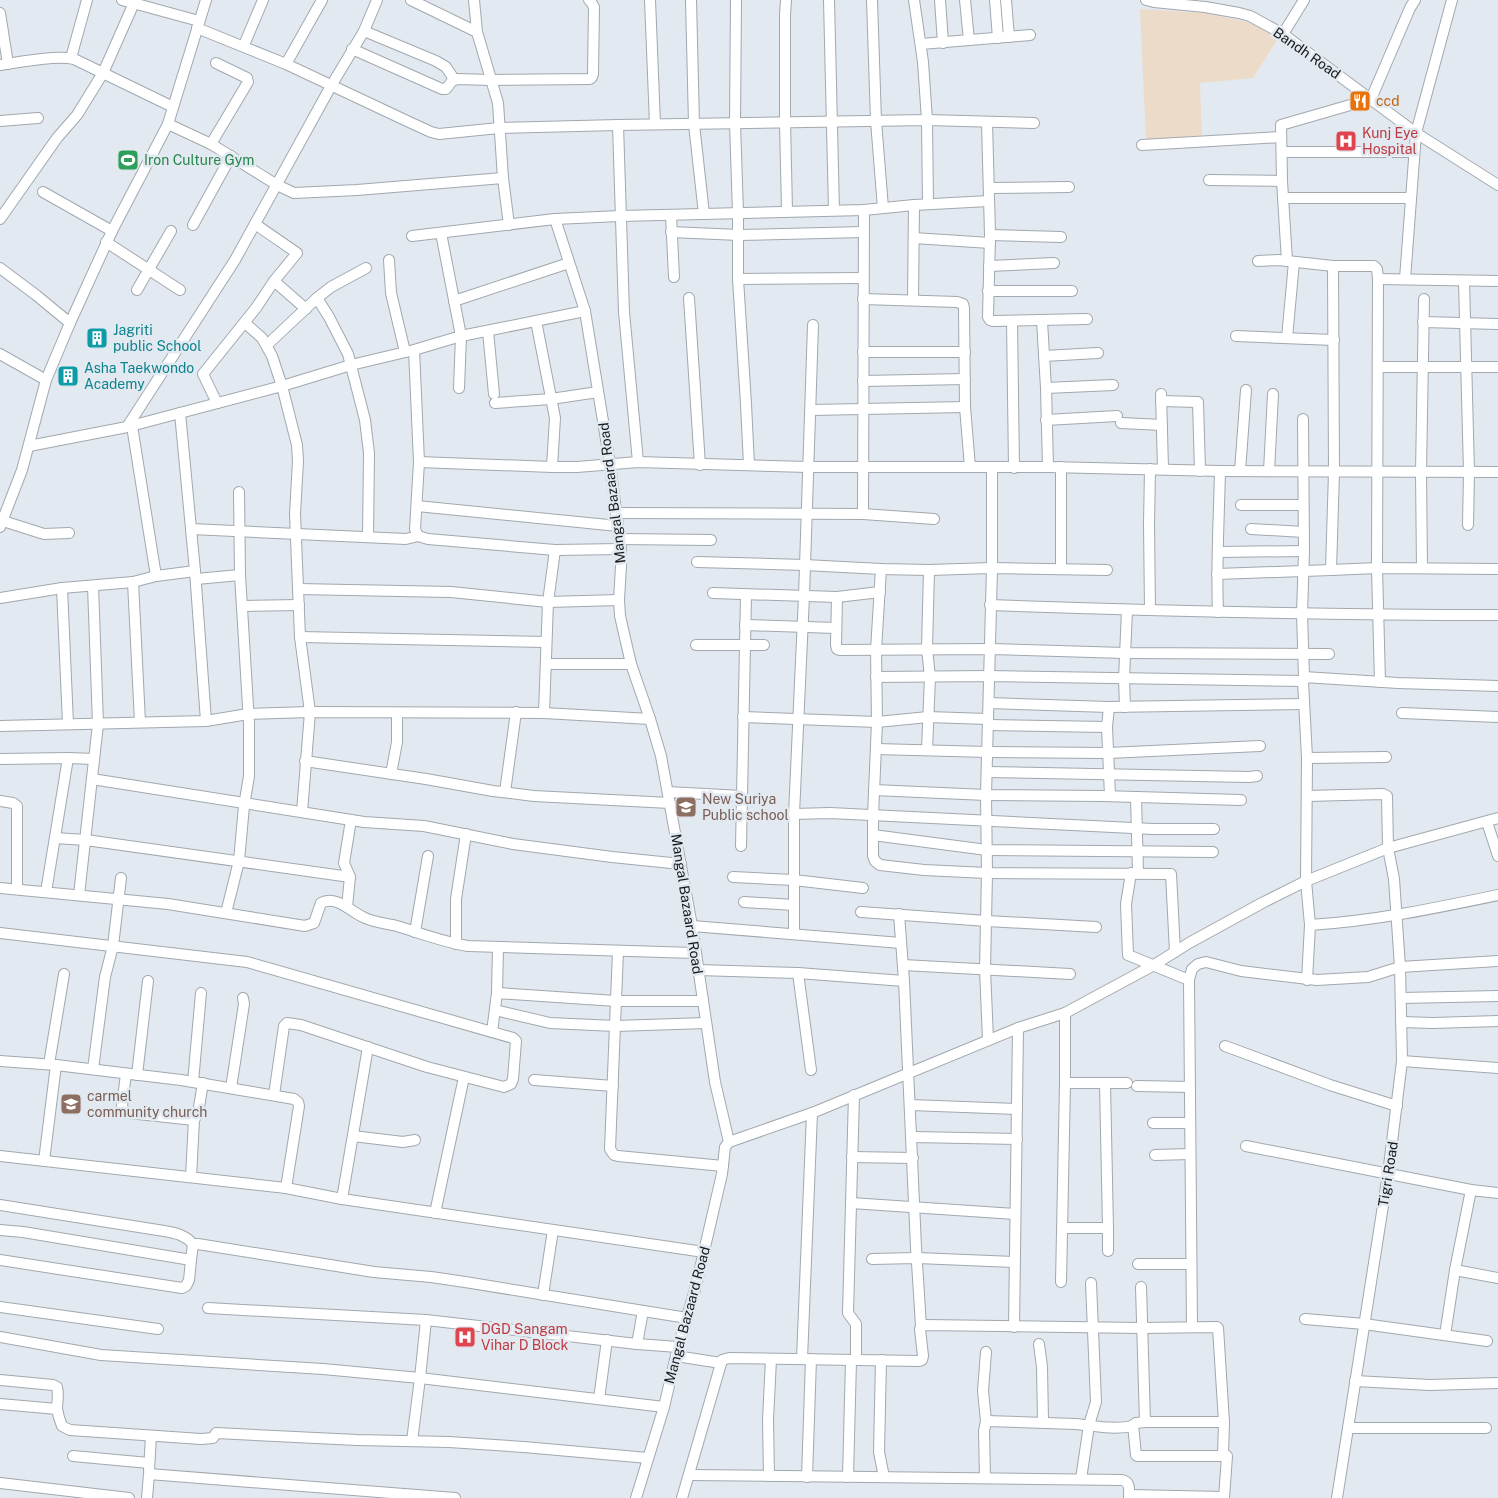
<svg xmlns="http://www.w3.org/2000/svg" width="1498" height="1498" font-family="'Public Sans',sans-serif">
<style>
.education{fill:#eddbca}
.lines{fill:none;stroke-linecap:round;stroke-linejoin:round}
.minor-casing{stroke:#a1a8ae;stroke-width:12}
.minor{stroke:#fff;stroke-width:10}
.labels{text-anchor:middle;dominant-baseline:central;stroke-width:5;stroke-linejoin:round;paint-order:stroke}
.street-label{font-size:14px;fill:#171a1c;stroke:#e2e9f0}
.food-label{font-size:14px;fill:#c56008;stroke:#e2e9f0;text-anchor:start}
.health-label{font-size:14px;fill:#be3a42;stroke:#e2e9f0;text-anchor:start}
.leisure-label{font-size:14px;fill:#27864d;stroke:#e2e9f0;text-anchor:start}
.culture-label{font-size:14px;fill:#0d838f;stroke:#e2e9f0;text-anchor:start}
.education-label{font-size:14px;fill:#785e54;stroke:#e2e9f0;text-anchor:start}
</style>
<rect width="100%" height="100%" fill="#e2e9f0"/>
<path class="education" d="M1140 9 1205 13 1257 24 1277 40 1253 78 1200 83 1202 137 1146 141Z"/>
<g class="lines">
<g class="minor-casing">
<g id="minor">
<path d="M122 0 199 21"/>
<path d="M411 0 477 32"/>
<path d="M474 0 477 32 498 103 503 178 509 225"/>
<path d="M650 0 655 124"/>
<path d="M691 0 694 124 704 214"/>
<path d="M736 0 735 123 738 213V279L746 404 749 465"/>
<path d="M786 0 785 15V122L787 211"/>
<path d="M829 0 834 210"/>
<path d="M872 0 876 121 883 208"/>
<path d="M914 0 923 62 927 120 928 204"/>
<path d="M940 0 943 43"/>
<path d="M965 0 969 40"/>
<path d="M995 0 998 38"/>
<path d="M1006 0 1009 37"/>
<path d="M1146 0 1154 2 1205 7 1239 13 1250 16 1283 34 1416 133 1498 185"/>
<path d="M0 13 8 64"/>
<path d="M197 28 286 64 407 121 431 132 439 134 499 128 618 125 927 120 1034 123"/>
<path d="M364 31 436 61 446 67 454 79"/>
<path d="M1283 34 1304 0"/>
<path d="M921 44 1030 35"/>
<path d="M244 45 263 0"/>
<path d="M352 49 442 89H446L452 81 458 79 491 80 590 79 592 77 593 74 594 7 591 2 589 0"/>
<path d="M71 58 87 0"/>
<path d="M286 64 322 0"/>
<path d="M0 65C20 62 55 55 74 59L173 107"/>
<path d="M0 121 38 118"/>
<path d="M987 122 990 235 988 317 990 320 993 321 1087 319"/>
<path d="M168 124 211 144 277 185 294 193 357 190 503 178"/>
<path d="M618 125 624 312 638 462"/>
<path d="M211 144 248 82 247 78 216 63"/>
<path d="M1142 145 1281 137"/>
<path d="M1282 152H1414"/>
<path d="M1209 180 1282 181"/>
<path d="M989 188 1069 187"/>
<path d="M43 192 112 231"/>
<path d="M1283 198H1410"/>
<path d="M671 215 674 277"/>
<path d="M0 219 57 138 77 115 103 73 134 3"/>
<path d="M555 219 585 311 610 464 621 549V566L619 600 620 616 631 664 650 719 661 756 692 926 715 1082 729 1142 725 1147 722 1174 695 1290 678 1347 664 1407 636 1498"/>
<path d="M193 225 231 156"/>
<path d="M671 232 739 235 864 232"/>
<path d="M441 233 461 336 459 388"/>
<path d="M990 235 1061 237"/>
<path d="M412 236 555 219 620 216 864 210 914 205 989 201"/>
<path d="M914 238 990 243"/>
<path d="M106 242 180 290"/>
<path d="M389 260 391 293 405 352"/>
<path d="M1258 261 1278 260 1333 266H1374L1377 269 1378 279 1377 568 1380 682"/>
<path d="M1287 261 1282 181 1281 125 1371 99 1410 8 1415 0"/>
<path d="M989 266 1054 263"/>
<path d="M0 268 36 295 70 323"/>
<path d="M738 279 863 278"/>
<path d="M1378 279 1498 281"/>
<path d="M1405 279 1416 133 1452 0"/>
<path d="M274 281 306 309"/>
<path d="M1464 281 1469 472 1468 525"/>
<path d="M137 290 171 231"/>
<path d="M988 291H1072"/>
<path d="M317 298 329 317 348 354 365 420 369 453 368 537"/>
<path d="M689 298 700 465"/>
<path d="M863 299 957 302 963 304 964 308 965 407 970 467"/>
<path d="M913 300 914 205"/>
<path d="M454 301 569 263"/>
<path d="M536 321 555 418 552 467"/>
<path d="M1012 321 1014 468"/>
<path d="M1042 321 1046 388 1048 467"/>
<path d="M1423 322 1498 324"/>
<path d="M245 323 262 338 272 356 282 386 297 445 298 461 295 514 300 637 310 712 302 812"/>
<path d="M488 331 494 394"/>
<path d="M1236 336 1334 340"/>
<path d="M1287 338 1294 262"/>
<path d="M267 345 317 298 331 287 366 268"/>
<path d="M414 350 419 462 415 529 418 536 428 539 555 550 621 549"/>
<path d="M863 352H965"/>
<path d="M0 354 46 380"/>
<path d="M1044 356 1098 353"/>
<path d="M1378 367H1498"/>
<path d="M863 381 965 379"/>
<path d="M1046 388 1113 385"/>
<path d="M1161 394 1163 469"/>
<path d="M1161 401 1198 402 1200 471"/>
<path d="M217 403 203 374 256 308 274 281 297 253 255 224"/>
<path d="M495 403 551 399 598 392"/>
<path d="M811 410 965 407"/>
<path d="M180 413 195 571 206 721"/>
<path d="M1303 419 1304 551 1302 614 1304 677"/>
<path d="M1046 420 1117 416"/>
<path d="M1121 423 1162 425"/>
<path d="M132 426 156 576"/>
<path d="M127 427 235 260 331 86 364 31 377 0"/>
<path d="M29 446 127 427 282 386 351 365 414 350 461 336 585 311"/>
<path d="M419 462 552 467H577L638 462 808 467H1048L1220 471 1498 472"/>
<path d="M1240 471 1246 390"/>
<path d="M1269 471 1273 394"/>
<path d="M1241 505H1303"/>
<path d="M417 506 618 526"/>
<path d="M616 513 863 514 934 519"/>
<path d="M863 514 864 210"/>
<path d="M3 521 44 534 69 533"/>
<path d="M0 527 22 470 46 380 70 323 112 231 168 124 206 0"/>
<path d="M191 529 406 539 418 536"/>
<path d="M1251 529 1304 532"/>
<path d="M619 539 711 540"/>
<path d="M1218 552 1304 551"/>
<path d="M697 562 805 565 881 569 929 570 992 568 1107 570"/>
<path d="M1061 568V467"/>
<path d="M1422 568 1421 472 1424 299"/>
<path d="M881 569 876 650 877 722 873 816V856L875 861 880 865 924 870 987 873 1171 874 1175 952"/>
<path d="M1331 570 1377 568 1498 569"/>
<path d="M1217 574 1331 570 1334 472 1333 266"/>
<path d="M196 579 240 575"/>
<path d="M133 582 140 722"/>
<path d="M62 588 68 724"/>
<path d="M298 589 451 592 548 602 619 600"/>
<path d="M713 593 837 597 880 592"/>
<path d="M837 597 836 645 837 649 840 650 990 649 1125 653 1329 654"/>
<path d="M0 598 62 588 133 582 156 576 195 571"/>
<path d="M990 605C1160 611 1329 615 1498 615"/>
<path d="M242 606 299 605"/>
<path d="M1150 610 1149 524 1150 469"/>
<path d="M1218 612C1216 565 1219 518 1220 471"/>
<path d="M745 625 836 628"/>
<path d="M300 637 546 642"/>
<path d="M696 645H764"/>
<path d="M547 664H631"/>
<path d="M876 677 989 676 1303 681 1304 677 1398 683 1498 686"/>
<path d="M1303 681 1307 758 1306 881 1310 925 1307 980"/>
<path d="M989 703 1109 707 1303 704"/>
<path d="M1109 707 1107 727 1110 796"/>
<path d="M1125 707 1124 679 1127 610"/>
<path d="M544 713 548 602 555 550"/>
<path d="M1402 713 1498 717"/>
<path d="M743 717 877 722 928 717 988 719"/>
<path d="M988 725 1107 727"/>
<path d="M0 726 206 721 248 714 310 712 544 713 650 719"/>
<path d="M876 749 988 752 1108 753 1260 746"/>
<path d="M927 750 930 677 927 649 929 570"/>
<path d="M1307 758 1386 757"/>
<path d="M0 759 68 758 94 759"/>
<path d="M305 761 426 779 493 791 534 796 670 803"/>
<path d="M987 772 1249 777 1257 776"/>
<path d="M391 774 397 742V713"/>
<path d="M92 779 364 822 424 826 513 844 612 857 681 864"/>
<path d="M874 790 986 795 1102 796 1241 800"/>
<path d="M505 792 516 712"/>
<path d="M668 792 742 796"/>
<path d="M1307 796 1383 794 1387 796 1388 848 1394 879 1400 967 1402 1061 1388 1174 1337 1498"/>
<path d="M1136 797 1138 873"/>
<path d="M0 801 13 803 17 806V889"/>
<path d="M794 814 830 813 1153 829H1214"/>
<path d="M1487 822 1498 856"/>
<path d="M873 835 987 850 1213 852"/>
<path d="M55 838 86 840 350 877 347 907"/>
<path d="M741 846 746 595"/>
<path d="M1131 873 1126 904 1128 955 1189 980 1192 1327"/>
<path d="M350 877 344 863 351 820"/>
<path d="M733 877 794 880 863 888"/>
<path d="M0 888 168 904 305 926 314 923 321 903C336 895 350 911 363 917 372 922 383 923 393 925 418 932 442 942 468 946L695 953"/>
<path d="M46 892 68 758"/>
<path d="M79 895 98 724 93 586"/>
<path d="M744 902 794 905"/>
<path d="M861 912 987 921 1096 927"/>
<path d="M226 913 239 861 244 806 249 776V723L240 575 239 492"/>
<path d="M899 914 904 981 916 1247 921 1326"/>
<path d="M1310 925C1374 921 1436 908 1498 895"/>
<path d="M692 926 901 943"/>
<path d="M415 932 428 856"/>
<path d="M0 933 247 962 513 1038 516 1041 513 1079 511 1084 504 1087 427 1067 301 1025 287 1023 284 1026 274 1095"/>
<path d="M794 934V814L804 596 813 325"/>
<path d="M456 944V899L466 834"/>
<path d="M618 951 610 1149 614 1155 618 1156 723 1166"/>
<path d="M903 965 1070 974"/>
<path d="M698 970 798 973 904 981"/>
<path d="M798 973 811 1070"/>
<path d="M1189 980 1192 969 1198 964 1206 962 1241 971 1317 980 1368 977 1400 967 1498 961"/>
<path d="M497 993 498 947"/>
<path d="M1401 998 1498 996"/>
<path d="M495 1010 550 1023 615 1026 706 1023"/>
<path d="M1401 1022 1433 1023 1498 1021"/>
<path d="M492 1032 497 993 616 1001H703"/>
<path d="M988 1040 985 969 987 873 986 795 992 568V467"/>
<path d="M1225 1046 1330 1085 1397 1106"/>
<path d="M0 1061 56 1065 181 1080 294 1099 298 1102 299 1106 286 1188"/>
<path d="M1402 1061 1498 1068"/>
<path d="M49 1064 64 974"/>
<path d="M93 1069 105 977 113 946 121 878"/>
<path d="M126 1074 122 1106 124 1111 129 1113 194 1120 198 1113 203 1083"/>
<path d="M137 1075 148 981"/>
<path d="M534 1080 613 1086"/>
<path d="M193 1082 201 993"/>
<path d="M1065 1083H1127"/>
<path d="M1137 1086 1190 1087"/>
<path d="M231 1088 244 1004 243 998"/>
<path d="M854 1095 848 1313 856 1324V1360"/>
<path d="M910 1105 1017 1109"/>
<path d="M1153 1123H1190"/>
<path d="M353 1136 403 1142 415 1140"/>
<path d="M912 1137 1017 1139"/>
<path d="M729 1142 812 1113 1018 1028 1065 1013 1154 965 1189 943 1262 903 1306 881 1388 848 1498 818"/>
<path d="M1246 1146 1471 1190 1498 1193"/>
<path d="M1155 1155 1190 1154"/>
<path d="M0 1156 286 1188 342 1199 704 1252"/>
<path d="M852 1157 913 1158"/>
<path d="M44 1161 56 1065"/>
<path d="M191 1177 194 1120"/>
<path d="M342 1199 368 1047"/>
<path d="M851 1203 1015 1214"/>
<path d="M0 1205 164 1231C176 1233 185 1235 193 1244"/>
<path d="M435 1213 464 1077"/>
<path d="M1063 1228H1108L1105 1083"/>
<path d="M1108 1228V1251"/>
<path d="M0 1230 23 1232 191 1260 193 1244H198L374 1272 431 1277 465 1282 687 1318"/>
<path d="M872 1259 917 1258 1014 1262"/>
<path d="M0 1260 182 1288 186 1286 189 1280 191 1260"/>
<path d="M1138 1264H1191"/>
<path d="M1455 1270 1498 1278"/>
<path d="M1061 1282 1065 1083V1013"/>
<path d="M1141 1287 1145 1422"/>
<path d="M543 1295 553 1230"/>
<path d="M0 1307 158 1329"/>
<path d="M208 1308 426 1320 637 1344 678 1347"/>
<path d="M1305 1319 1364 1324 1487 1341"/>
<path d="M1014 1327 1018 1028"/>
<path d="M1445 1335 1455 1270 1471 1190"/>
<path d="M0 1337 101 1355 323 1369 420 1378 664 1407"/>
<path d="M637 1344 643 1311"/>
<path d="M1039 1344 1042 1367 1043 1422"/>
<path d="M676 1356 721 1363"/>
<path d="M802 1359 812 1113"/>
<path d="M881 1360 879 1452 884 1477"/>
<path d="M0 1380 53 1385 57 1387C59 1395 57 1402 57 1409 58 1415 60 1421 62 1426L70 1430 201 1439 213 1438 216 1433 357 1440 449 1442 524 1447 648 1458"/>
<path d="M1355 1381 1430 1385 1498 1383"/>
<path d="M599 1399 607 1340"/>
<path d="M0 1404 57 1409"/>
<path d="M986 1421C1016 1422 1046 1423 1076 1424 1095 1426 1114 1430 1133 1426"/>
<path d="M1224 1422H1145L1136 1423 1133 1425 1136 1455 1137 1456H1227L1224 1498"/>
<path d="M1348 1428H1486"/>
<path d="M412 1441 420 1378 426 1320"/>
<path d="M73 1456 149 1463"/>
<path d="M149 1470 151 1436"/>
<path d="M689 1475 1122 1480C1131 1482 1129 1490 1129 1498"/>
<path d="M769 1476 768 1420 771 1359"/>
<path d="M807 1477 811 1359"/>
<path d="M848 1477 851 1360"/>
<path d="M985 1478 984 1431 986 1421 983 1391 986 1352"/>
<path d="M1081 1479 1089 1425 1096 1402 1091 1283"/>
<path d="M0 1483 129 1498"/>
<path d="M1129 1495 1224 1497"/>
<path d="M147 1498 149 1474 455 1498"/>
<path d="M682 1498 722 1360 729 1358 919 1361 922 1360 923 1356 920 1329 921 1326 924 1325 1141 1328 1217 1327 1218 1328 1224 1422 1223 1456"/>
</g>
</g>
<use href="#minor" class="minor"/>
</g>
<defs>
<g id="restaurant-square" transform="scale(1.125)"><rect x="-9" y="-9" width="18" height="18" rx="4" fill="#e8710a" stroke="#e2e9f0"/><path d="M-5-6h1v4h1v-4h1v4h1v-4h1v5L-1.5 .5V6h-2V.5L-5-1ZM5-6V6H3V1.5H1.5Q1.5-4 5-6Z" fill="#fff"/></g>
<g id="hospital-square" transform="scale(1.125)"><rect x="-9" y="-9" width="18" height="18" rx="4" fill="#e0444e" stroke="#e2e9f0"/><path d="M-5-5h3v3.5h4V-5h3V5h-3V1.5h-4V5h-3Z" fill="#fff"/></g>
<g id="stadium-square" transform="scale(1.125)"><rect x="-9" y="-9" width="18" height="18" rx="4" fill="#2e9e5b" stroke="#e2e9f0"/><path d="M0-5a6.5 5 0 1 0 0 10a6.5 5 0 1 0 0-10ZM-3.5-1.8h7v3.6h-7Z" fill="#fff"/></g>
<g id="building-square" transform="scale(1.125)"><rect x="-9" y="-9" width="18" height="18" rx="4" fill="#0f9aa8" stroke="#e2e9f0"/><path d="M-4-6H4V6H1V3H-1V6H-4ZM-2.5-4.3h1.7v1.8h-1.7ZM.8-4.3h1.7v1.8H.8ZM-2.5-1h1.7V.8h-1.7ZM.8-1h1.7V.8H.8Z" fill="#fff"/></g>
<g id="school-square" transform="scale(1.125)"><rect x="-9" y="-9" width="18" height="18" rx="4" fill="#8d6e63" stroke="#e2e9f0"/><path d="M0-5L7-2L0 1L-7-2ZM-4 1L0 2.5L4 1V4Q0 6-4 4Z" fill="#fff"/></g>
</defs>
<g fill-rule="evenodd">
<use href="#restaurant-square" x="1360" y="101"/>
<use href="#hospital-square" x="1346" y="141"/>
<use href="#stadium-square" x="128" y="160"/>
<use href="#building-square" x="97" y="338"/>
<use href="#building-square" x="68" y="376"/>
<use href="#school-square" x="686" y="807"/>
<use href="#school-square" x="71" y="1104"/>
<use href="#hospital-square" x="465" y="1337"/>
</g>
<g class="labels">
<g class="street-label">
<text transform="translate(1307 53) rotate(35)">Bandh Road</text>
<text transform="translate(612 493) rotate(-97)">Mangal Bazaard Road</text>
<text transform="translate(687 904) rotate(81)">Mangal Bazaard Road</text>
<text transform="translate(1388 1174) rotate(-81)">Tigri Road</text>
<text transform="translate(687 1315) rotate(-75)">Mangal Bazaard Road</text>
</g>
<g class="food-label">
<text x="1376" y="101">ccd</text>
</g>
<g class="health-label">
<text x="1362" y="133">Kunj Eye<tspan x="1362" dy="16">Hospital</tspan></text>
<text x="481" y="1329">DGD Sangam<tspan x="481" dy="16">Vihar D Block</tspan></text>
</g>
<g class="leisure-label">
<text x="144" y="160">Iron Culture Gym</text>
</g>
<g class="culture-label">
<text x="113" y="330">Jagriti<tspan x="113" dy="16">public School</tspan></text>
<text x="84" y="368">Asha Taekwondo<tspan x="84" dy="16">Academy</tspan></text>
</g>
<g class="education-label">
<text x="702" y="799">New Suriya<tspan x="702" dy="16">Public school</tspan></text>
<text x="87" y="1096">carmel<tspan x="87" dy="16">community church</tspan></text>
</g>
</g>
</svg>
